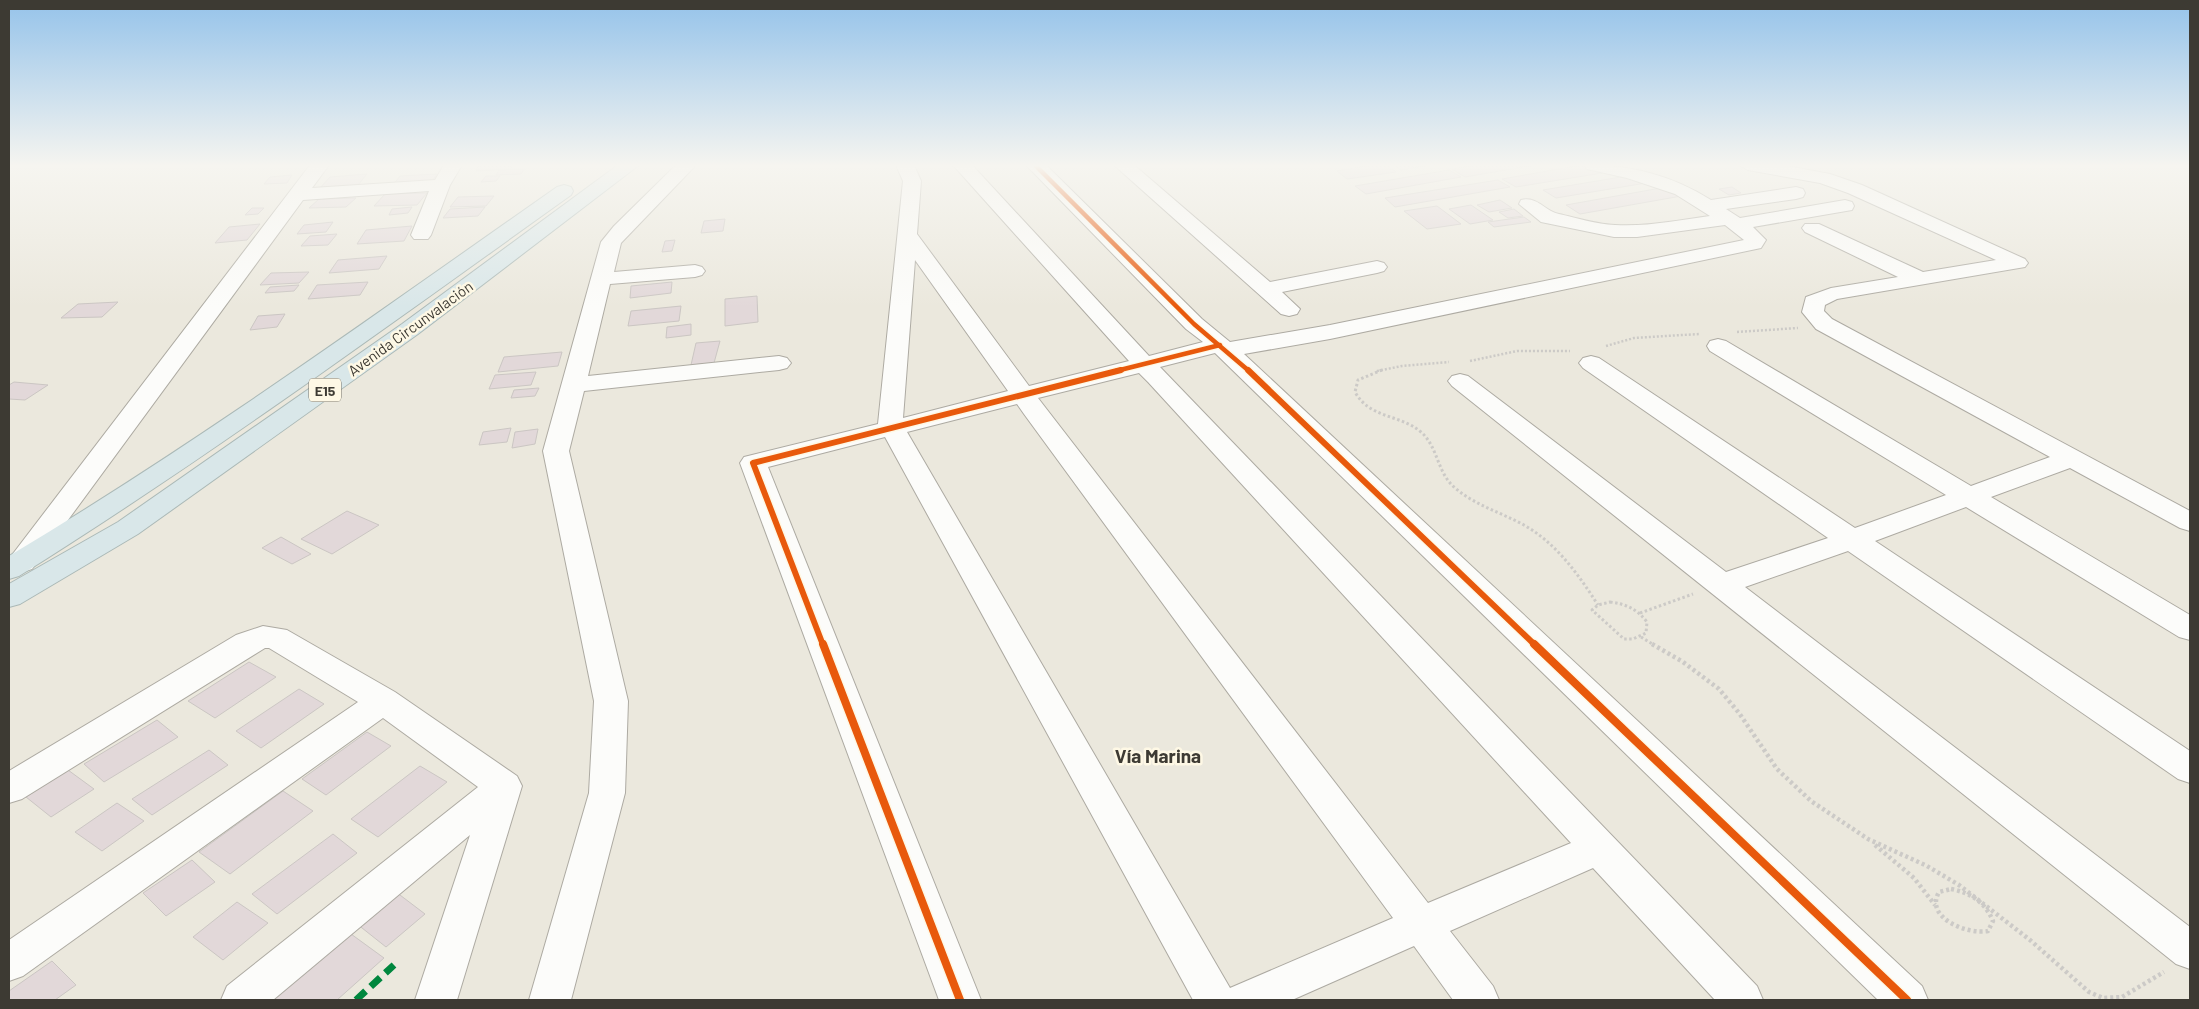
<svg xmlns="http://www.w3.org/2000/svg" width="2199" height="1009" font-family="Barlow,sans-serif">
<style>
.building{fill:#e2d8d9;stroke:#cbc6c3}
.lines{fill:none;stroke-linecap:round;stroke-linejoin:round}
.minor-casing{stroke:#adaaa2;stroke-width:2}
.highway-casing{stroke:#abb9b7;stroke-width:2}
.path-far2{stroke:#cccac7;stroke-width:2.5;stroke-dasharray:2 2;stroke-linecap:butt}
.path-far1{stroke:#cccac7;stroke-width:3;stroke-dasharray:2.5 2.5;stroke-linecap:butt}
.path{stroke:#cccac7;stroke-width:4.5;stroke-dasharray:3 3;stroke-linecap:butt}
.minor{fill:#fcfcfa;fill-rule:evenodd}
.highway{fill:#d9e7e9;fill-rule:evenodd}
.quiet{stroke:#00873e;stroke-width:7;stroke-dasharray:13 7;stroke-linecap:butt}
.cycleway-far2-casing{stroke:#fef8e5;stroke-width:7}
.cycleway-far1-casing{stroke:#fef8e5;stroke-width:9}
.cycleway-casing{stroke:#fef8e5;stroke-width:11}
.cycleway-far2{stroke:#e8590c;stroke-width:4.5}
.cycleway-far1{stroke:#e8590c;stroke-width:6}
.cycleway{stroke:#e8590c;stroke-width:8}
.labels{text-anchor:middle;dominant-baseline:central;stroke-width:5;stroke-linejoin:round;paint-order:stroke}
.shield{fill:#fef8e5;stroke:#777368;stroke-width:1}
.shield-label{font-size:14px;font-weight:bold;fill:#3d3a33}
.street-label{font-size:15px;fill:#3d3a33;stroke:#fef8e5}
.near-neighbourhood-label{font-size:19px;font-weight:bold;fill:#3d3a33;stroke:#fef8e5}
</style>
<rect width="100%" height="100%" fill="#ebe8dd"/>
<g class="building">
<path d="M479 165H512L511 169 476 171Z"/>
<path d="M1372 165H1388L1396 172 1347 179 1337 171Z"/>
<path d="M1394 165H1431L1401 170Z"/>
<path d="M1476 165H1535L1465 177 1452 169Z"/>
<path d="M1582 165H1590L1602 173 1516 187 1502 179Z"/>
<path d="M524 169 521 174 496 175 499 170Z"/>
<path d="M1449 170 1461 177 1366 194 1355 186Z"/>
<path d="M367 174 358 185 320 188 330 177Z"/>
<path d="M437 174 431 183 393 185 400 176Z"/>
<path d="M292 175 287 183 264 184 270 177Z"/>
<path d="M1633 175 1646 183 1556 198 1543 190Z"/>
<path d="M486 176H500L496 181 481 182Z"/>
<path d="M1498 180 1510 187 1395 207 1385 198Z"/>
<path d="M1672 186 1687 195 1580 214 1566 205Z"/>
<path d="M1732 187 1741 193 1729 195 1719 189Z"/>
<path d="M427 193 417 205 374 206 385 194Z"/>
<path d="M494 196 486 206 450 207 458 197Z"/>
<path d="M356 198 346 207 309 208 319 199Z"/>
<path d="M1500 200 1512 208 1489 212 1477 205Z"/>
<path d="M1471 205 1493 220 1470 224 1449 209Z"/>
<path d="M1437 206 1461 224 1427 229 1404 211Z"/>
<path d="M412 207 408 213 389 215 392 209Z"/>
<path d="M485 207 478 216 443 218 450 209Z"/>
<path d="M252 208H264L258 214 245 215Z"/>
<path d="M1514 209 1523 216 1508 218 1499 212Z"/>
<path d="M1524 217 1531 222 1494 227 1488 222Z"/>
<path d="M725 219 723 231 701 233 704 221Z"/>
<path d="M333 222 326 232 297 234 304 225Z"/>
<path d="M260 224 247 240 215 243 229 227Z"/>
<path d="M412 226 404 241 357 244 366 230Z"/>
<path d="M337 234 328 245 301 246 310 236Z"/>
<path d="M675 240 672 251 662 252 665 241Z"/>
<path d="M387 256 379 269 329 273 338 260Z"/>
<path d="M309 272 299 283 260 285 271 273Z"/>
<path d="M368 282 360 295 308 299 317 285Z"/>
<path d="M672 282 671 293 630 298 631 286Z"/>
<path d="M299 285 294 291 265 293 270 287Z"/>
<path d="M757 296 758 322 725 326V299Z"/>
<path d="M118 302 102 317 61 318 78 304Z"/>
<path d="M681 306 679 321 628 326 631 311Z"/>
<path d="M285 314 277 327 250 330 258 316Z"/>
<path d="M691 324V335L666 338 667 327Z"/>
<path d="M720 341 714 363 691 365 696 343Z"/>
<path d="M562 352 558 366 498 372 504 357Z"/>
<path d="M536 372 531 385 489 389 495 375Z"/>
<path d="M14 382 48 385 25 400 9 399V385Z"/>
<path d="M539 388 535 396 511 398 514 390Z"/>
<path d="M511 428 507 442 479 445 483 432Z"/>
<path d="M538 429 535 444 512 448 515 432Z"/>
<path d="M347 511 379 525 332 554 301 539Z"/>
<path d="M281 537 311 554 292 564 262 548Z"/>
<path d="M249 662 276 677 215 718 188 701Z"/>
<path d="M299 689 324 704 261 748 236 731Z"/>
<path d="M157 720 178 737 104 782 84 764Z"/>
<path d="M367 732 391 746 326 795 302 779Z"/>
<path d="M209 750 228 765 152 815 132 799Z"/>
<path d="M420 766 447 782 378 837 351 819Z"/>
<path d="M68 770 94 789 51 817 26 797Z"/>
<path d="M283 791 313 811 230 874 199 852Z"/>
<path d="M117 803 144 821 102 851 75 832Z"/>
<path d="M333 834 357 853 277 914 252 894Z"/>
<path d="M192 860 215 882 166 916 143 893Z"/>
<path d="M396 892 425 914 386 947 357 924Z"/>
<path d="M237 902 268 923 223 960 193 937Z"/>
<path d="M351 934 384 958 337 1000H273Z"/>
<path d="M52 961 76 985 55 1000H9V991Z"/>
</g>
<g class="lines">
<g class="minor-casing">
<g id="minor">
<path d="M310 165H329L312 188 435 180 444 165H462L450 185 431 235 428 239H414L411 235 429 191 303 200 32 569 22 572 12 569 9 560 12 555Z"/>
<path d="M676 165H696L621 243 614 272 695 265 702 267 705 271 702 275 695 277 610 284 588 376 779 356 787 358 791 363 787 368 779 370 584 391 569 451 628 701 625 793 571 1000H529L589 793 594 701 543 451 601 242 614 226Z"/>
<path d="M896 165H914L921 181 917 234 1029 386 1129 361 953 165H972L1149 356 1203 342 1186 329 1026 165H1046L1202 319 1230 342 1330 325 1744 240 1725 225 1637 237H1614L1541 222 1519 204 1521 200C1538 196 1544 211 1559 214 1577 218 1596 224 1615 225 1646 227 1679 220 1710 216L1675 194 1627 178 1587 169 1584 165C1632 165 1671 175 1711 200L1796 187 1803 189 1805 193 1803 197 1796 199 1726 209 1740 218 1845 200 1852 202 1854 206 1852 210 1753 227 1766 240 1761 248 1330 339 1244 354 1922 986 1928 1000H1878L1215 353 1160 367 1757 986 1763 1000H1715L1593 868 1450 931 1493 986 1499 1000H1453L1414 946 1292 1000H1193L885 437 768 467 981 1000H939L740 463 744 457 878 424 903 181ZM915 260 1008 391 903 418ZM1139 373 1148 382 1571 843 1428 903 1038 398ZM1017 404 1024 414 1393 918 1230 988 907 432Z"/>
<path d="M1114 165H1134L1270 282 1377 261 1384 263 1387 267 1384 271 1377 273 1282 292 1300 309 1297 314 1289 316 1281 314Z"/>
<path d="M1739 165H1782L1830 174 1862 185 2025 259 2028 263 2025 267 1837 299 1825 305 1824 311 1832 319 2190 511V531L2180 528 2070 468 1991 497 2190 615V640L2179 637 1966 507 1875 541 2190 751V783L2178 779 1848 551 1745 587 2190 927V969L2176 964 1452 386 1448 381 1452 376 1460 374 1468 376 1726 572 1828 538 1583 368 1579 363 1583 358 1591 356 1599 358 1855 528 1946 495 1710 351 1707 346 1710 341 1718 339 1726 341 1971 486 2050 457 1816 329 1802 312 1806 297 1831 288 1898 277 1805 232 1802 228 1805 224H1819L1923 272 1996 260 1848 193 1820 183 1748 170Z"/>
<path d="M263 626 287 630 395 692 517 776 522 786 457 1000H415L470 835 273 1000H221L227 986 478 787 383 718 23 976 9 981V940L358 702 269 648H265L22 799 9 803V771L236 635Z"/>
</g>
</g>
<g class="highway-casing">
<g id="highway">
<path d="M618 165H639L418 334 138 534 20 604 9 607V584L118 522 402 324Z"/>
<path d="M564 185 571 187 573 191 571 195C389 325 209 457 19 576L9 579V556C198 443 377 313 557 187Z"/>
</g>
</g>
<g class="path-far2">
<path d="M1737 332 1798 328"/>
<path d="M1606 346 1634 338 1699 334"/>
<path d="M1470 361 1517 351H1570"/>
<path d="M1377 371 1402 366 1449 362"/>
</g>
<g class="path-far1">
<path d="M1382 370 1358 380 1355 392C1370 419 1400 414 1421 432 1438 447 1437 472 1454 487 1474 505 1500 512 1524 525 1557 544 1578 574 1598 605"/>
<path d="M1610 602C1626 604 1637 609 1647 622L1646 633 1633 639H1624L1592 610 1598 605Z"/>
<path d="M1640 613 1693 594"/>
<path d="M1641 637 1654 645"/>
</g>
<g class="path">
<path d="M1652 644 1683 662 1719 689 1739 713 1777 769 1811 801 1868 839 1927 866 1959 885 2030 940 2089 992 2103 998 2122 997 2164 972"/>
<path d="M1875 845 1914 878 1935 905"/>
<path d="M1951 889C1971 893 1985 902 1993 921L1988 931C1968 935 1924 918 1939 892Z"/>
</g>
<use href="#minor" class="minor"/>
<use href="#highway" class="highway"/>
<path class="quiet" d="M356 1000 394 965"/>
<g class="cycleway-far2-casing">
<g id="cycleway-far2">
<path d="M1035 165 1194 324 1249 371"/>
<path d="M1116 371 1220 345"/>
</g>
</g>
<g class="cycleway-far1-casing">
<g id="cycleway-far1">
<path d="M1248 370 1535 645"/>
<path d="M823 645 753 463 1121 370"/>
</g>
</g>
<g class="cycleway-casing">
<g id="cycleway">
<path d="M823 644 960 1000"/>
<path d="M1534 644 1907 1000"/>
</g>
</g>
<use href="#cycleway-far2" class="cycleway-far2"/>
<use href="#cycleway-far1" class="cycleway-far1"/>
<use href="#cycleway" class="cycleway"/>
</g>
<linearGradient id="sky" x2="0" y2="1"><stop stop-color="#95c3ea"/><stop offset="0.54" stop-color="#f6f5f0"/><stop offset="1" stop-color="#f6f5f0" stop-opacity="0"/></linearGradient>
<rect width="2199" height="307" fill="url(#sky)"/>
<g class="labels">
<rect class="shield" x="309" y="378.5" width="32" height="23" rx="4"/>
<g class="shield-label">
<text x="325" y="390">E15</text>
</g>
<g class="street-label">
<text transform="translate(410 328) rotate(-36)">Avenida Circunvalación</text>
</g>
<g class="near-neighbourhood-label">
<text x="1158" y="755">Vía Marina</text>
</g>
</g>
<rect width="2199" height="1009" fill="none" stroke="#3d3a33" stroke-width="20"/>
</svg>
